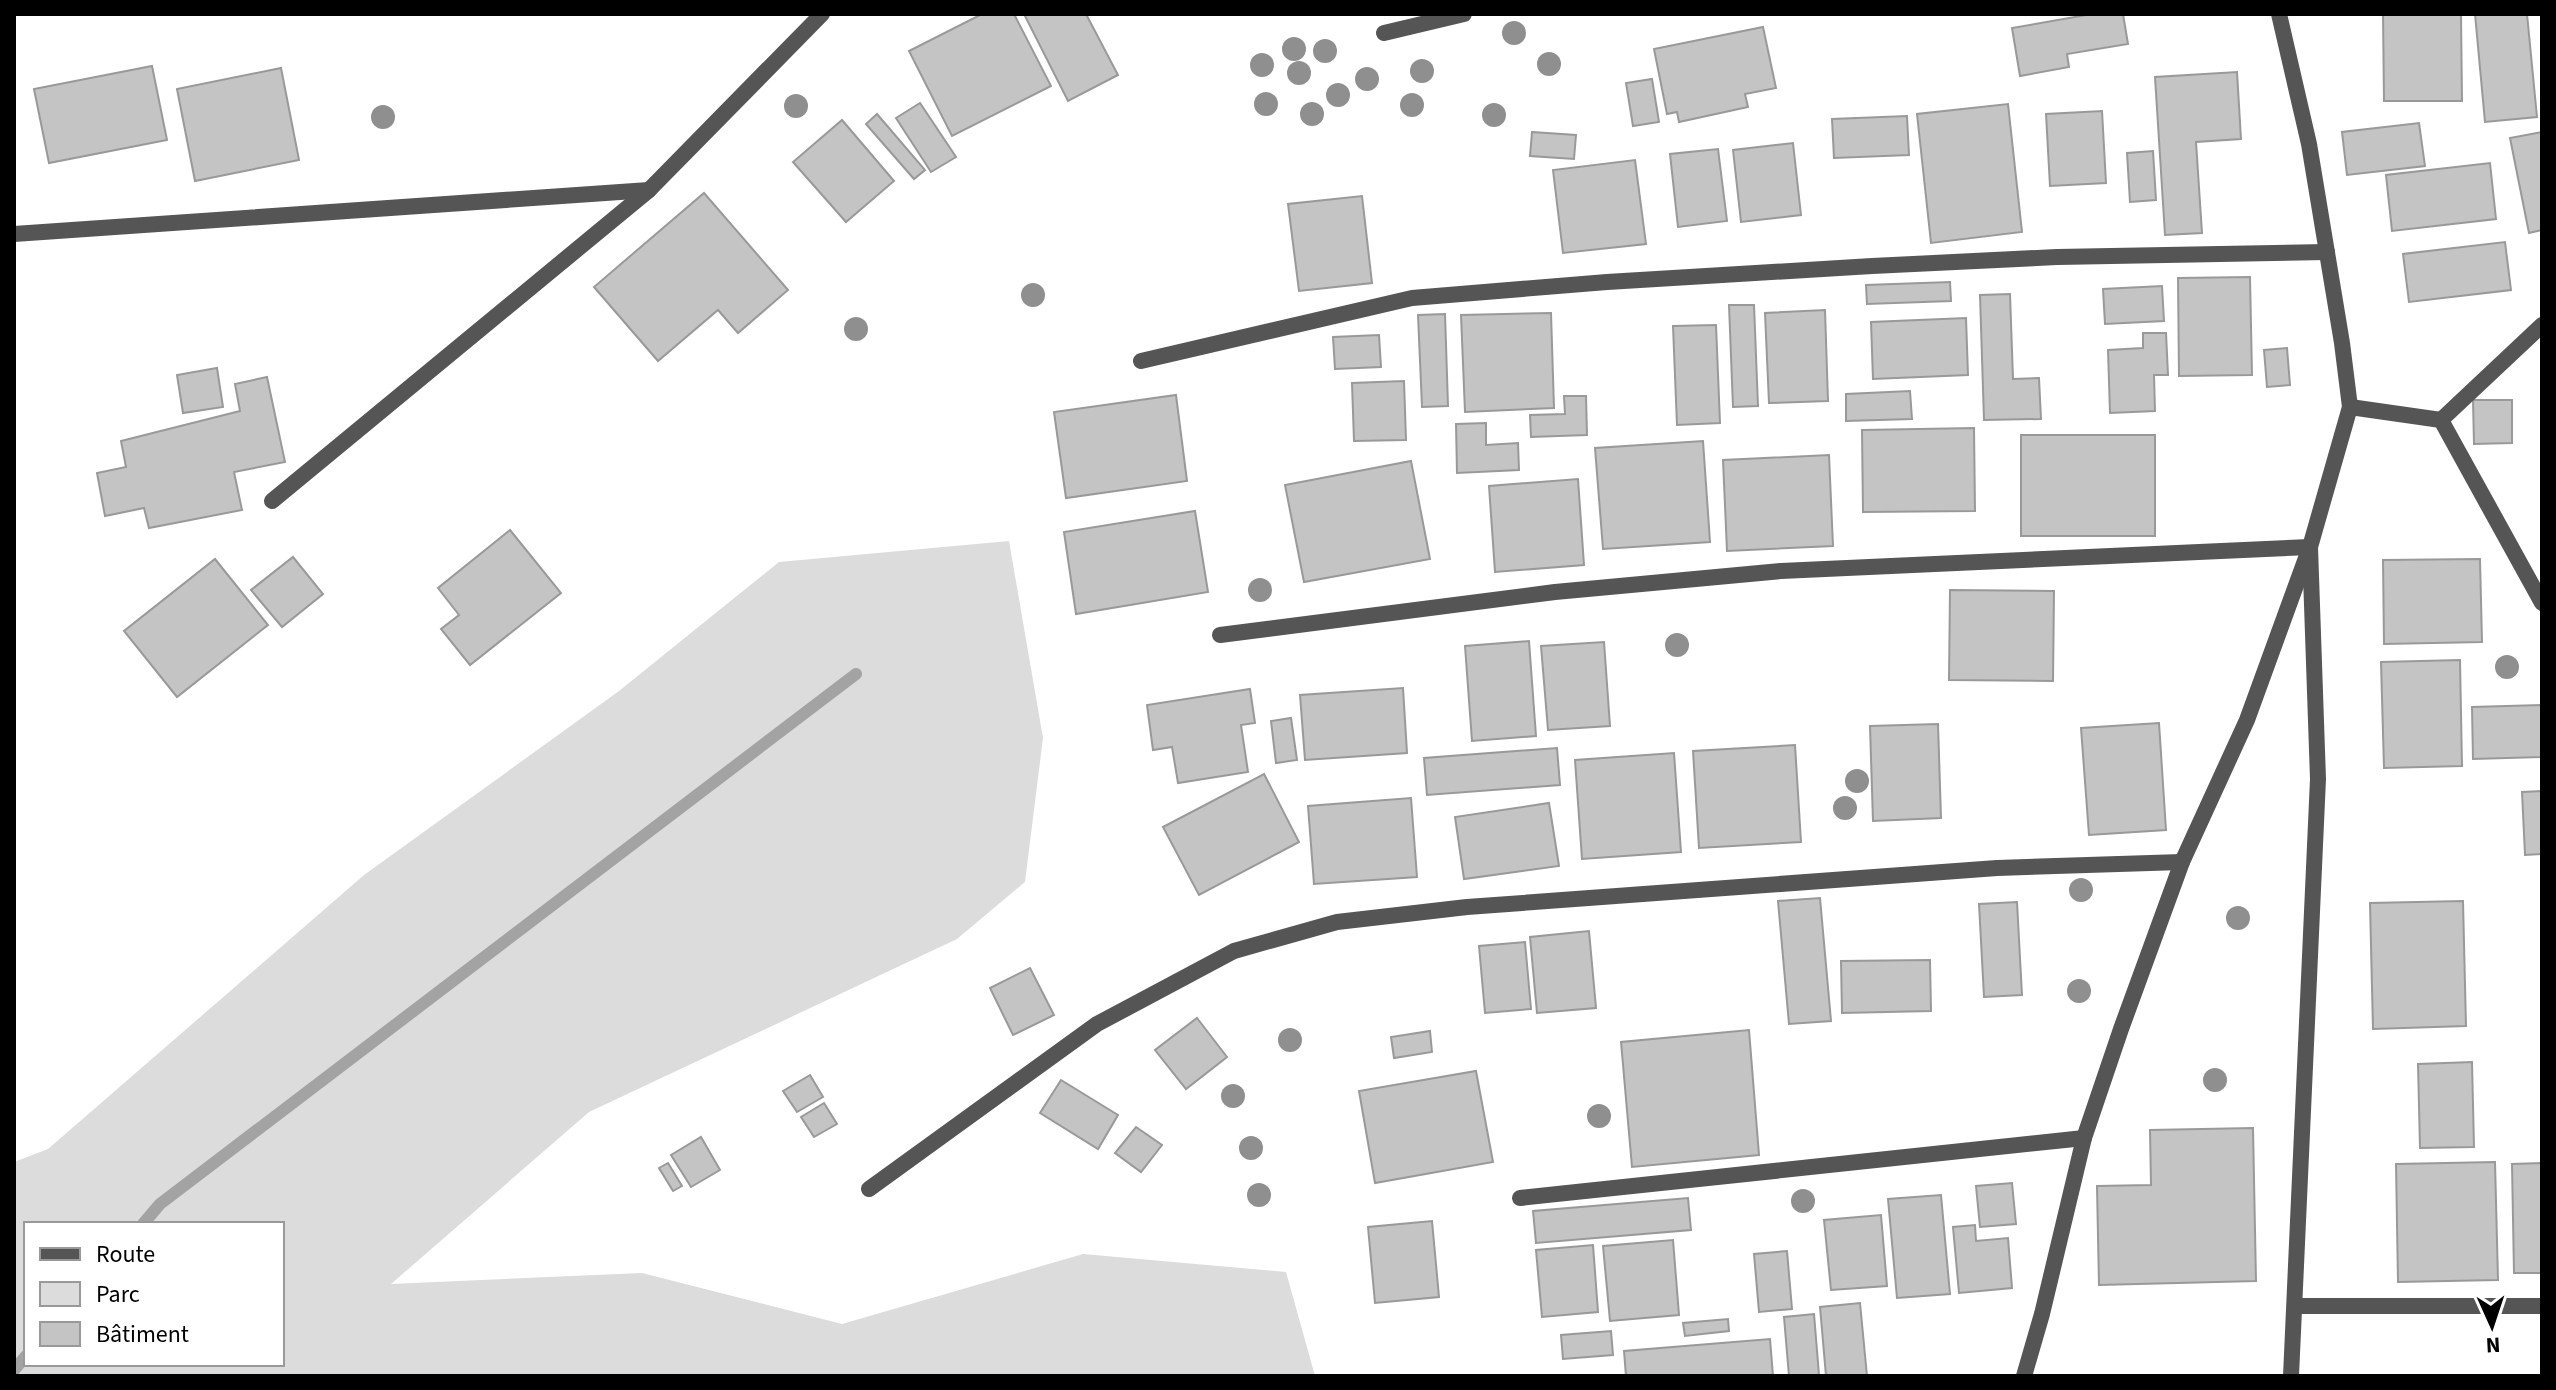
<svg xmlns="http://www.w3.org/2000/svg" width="2556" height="1390" font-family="'Source Sans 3',sans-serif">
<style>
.green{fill:#dcdcdc;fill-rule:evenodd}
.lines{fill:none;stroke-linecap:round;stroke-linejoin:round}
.stream{stroke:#a3a3a3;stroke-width:12}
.building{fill:#c4c4c4;stroke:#999;stroke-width:2}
.minor{stroke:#555;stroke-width:16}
.tertiary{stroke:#555;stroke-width:16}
.tree{fill:#8f8f8f}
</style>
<rect width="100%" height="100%" fill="#fff"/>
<path class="green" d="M1009 541 1043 738 1025 882 957 939 589 1112 391 1284 642 1273 842 1324 1083 1254 1286 1272 1315 1376H14V1162L48 1149 364 875 619 691 779 562ZM26 1224H282V1364H26Z"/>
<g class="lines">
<g class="stream">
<path d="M143 1224 160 1204 856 674"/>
<path d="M14 1370 26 1356"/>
</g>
</g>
<g class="building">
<path d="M982 14H1014L1051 86 952 136 909 51Z"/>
<path d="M1024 14H1086L1118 75 1068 101Z"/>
<path d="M2092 14H2123L2128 44 2067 54 2069 67 2020 76 2012 28Z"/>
<path d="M2383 14H2461L2462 101H2384Z"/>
<path d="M2475 14H2527L2537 117 2485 122Z"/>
<path d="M1763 27 1776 88 1745 94 1748 107 1679 122 1677 112 1667 114 1654 49Z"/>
<path d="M152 66 167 140 49 163 34 89Z"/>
<path d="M281 68 299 160 195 181 177 89Z"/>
<path d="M2237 72 2241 139 2196 142 2202 233 2165 235 2155 77Z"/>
<path d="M1652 79 1659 122 1633 126 1626 83Z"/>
<path d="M920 103 956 157 931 172 896 118Z"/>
<path d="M2008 104 2022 232 1931 243 1917 114Z"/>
<path d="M2102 111 2106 183 2050 186 2046 114Z"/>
<path d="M877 114 925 170 914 179 866 124Z"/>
<path d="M1907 116 1909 155 1834 158 1832 119Z"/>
<path d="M842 120 894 181 846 222 793 162Z"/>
<path d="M2419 123 2425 166 2347 175 2342 132Z"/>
<path d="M1532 132 1576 135 1574 159 1530 156Z"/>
<path d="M2542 132V230L2529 233 2510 138Z"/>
<path d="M1793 143 1801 215 1741 222 1733 150Z"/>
<path d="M1718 149 1727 221 1678 227 1670 154Z"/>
<path d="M2153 151 2156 200 2130 202 2127 153Z"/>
<path d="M1635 160 1646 244 1563 253 1553 170Z"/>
<path d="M2490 163 2496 219 2392 231 2386 175Z"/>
<path d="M704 193 788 290 738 333 718 310 658 361 594 287Z"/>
<path d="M1362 196 1372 283 1299 291 1288 204Z"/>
<path d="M2505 242 2511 290 2409 302 2403 254Z"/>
<path d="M2250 277 2252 375 2179 376 2178 278Z"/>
<path d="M1950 282 1951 301 1867 304 1866 285Z"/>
<path d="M2162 286 2164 321 2105 324 2103 289Z"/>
<path d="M2010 294 2013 379 2039 378 2041 419 1984 420 1980 295Z"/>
<path d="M1729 305H1754L1758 406 1733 407Z"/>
<path d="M1825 310 1828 401 1769 403 1765 313Z"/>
<path d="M1551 313 1554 408 1465 412 1461 315Z"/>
<path d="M1445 314 1448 406 1422 407 1418 315Z"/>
<path d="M1966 318 1968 375 1873 379 1871 322Z"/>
<path d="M1716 325 1720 423 1677 425 1673 326Z"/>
<path d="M2143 333H2166L2168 375H2154L2155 411 2110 413 2108 350 2143 348Z"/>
<path d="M1379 335 1381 367 1335 369 1333 337Z"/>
<path d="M2287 348 2290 385 2267 387 2264 350Z"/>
<path d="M217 368 223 407 183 413 177 375Z"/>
<path d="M267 377 285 462 234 472 242 510 149 528 144 508 105 516 97 473 126 467 121 441 240 411 235 384Z"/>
<path d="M1404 381 1406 440 1354 441 1352 383Z"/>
<path d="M1910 391 1912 419 1846 421V394Z"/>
<path d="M1176 395 1187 481 1066 498 1054 412Z"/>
<path d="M1564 396H1586L1587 435 1531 437 1530 415 1565 414Z"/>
<path d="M2473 400H2512V443L2474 444Z"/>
<path d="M1486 423V445L1518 443 1519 470 1457 473 1456 424Z"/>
<path d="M1974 428 1975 511 1863 512 1862 430Z"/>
<rect x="2021" y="435" width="134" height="101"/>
<path d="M1703 441 1710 542 1603 549 1595 448Z"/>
<path d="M1829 455 1833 546 1727 551 1723 460Z"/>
<path d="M1411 461 1430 559 1304 582 1285 485Z"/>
<path d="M1578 479 1584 565 1495 572 1489 486Z"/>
<path d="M1195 511 1208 592 1076 614 1064 532Z"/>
<path d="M510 530 561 593 470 665 441 629 459 615 438 588Z"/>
<path d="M293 557 323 594 282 627 251 590Z"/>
<path d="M215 559 268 625 177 697 124 631Z"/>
<path d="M2480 559 2482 642 2384 644 2383 560Z"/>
<path d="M1950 590 2054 591 2053 681 1949 680Z"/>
<path d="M1529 641 1536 736 1472 741 1465 646Z"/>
<path d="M1604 642 1610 726 1548 730 1541 646Z"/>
<path d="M2460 660 2462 766 2384 768 2381 662Z"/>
<path d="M1403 688 1407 753 1305 760 1300 695Z"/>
<path d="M1250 689 1255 723 1241 725 1248 772 1178 783 1172 747 1153 750 1147 705Z"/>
<path d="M2542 705V757L2473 759 2472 707Z"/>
<path d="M1291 718 1297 760 1276 763 1271 721Z"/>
<path d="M2159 723 2166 830 2089 835 2081 728Z"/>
<path d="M1938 724 1941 818 1873 821 1870 726Z"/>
<path d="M1795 745 1801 842 1699 848 1693 751Z"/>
<path d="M1557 748 1560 785 1427 795 1424 758Z"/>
<path d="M1674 753 1681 852 1582 859 1575 760Z"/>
<path d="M1264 774 1299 842 1199 895 1163 827Z"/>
<path d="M2542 791V854L2525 855 2522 792Z"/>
<path d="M1411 798 1417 877 1314 884 1308 806Z"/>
<path d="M1549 803 1559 866 1464 879 1455 817Z"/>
<path d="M1820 898 1831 1021 1789 1024 1778 901Z"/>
<path d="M2463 901 2466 1026 2373 1029 2370 903Z"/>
<path d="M2017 902 2022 995 1984 997 1979 904Z"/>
<path d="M1589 931 1596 1008 1537 1013 1530 937Z"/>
<path d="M1525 942 1531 1009 1485 1013 1479 946Z"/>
<path d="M1930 960 1931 1011 1842 1013 1841 961Z"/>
<path d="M1030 968 1054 1015 1013 1035 990 988Z"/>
<path d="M1197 1018 1227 1057 1186 1089 1155 1050Z"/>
<path d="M1749 1030 1759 1155 1632 1167 1621 1042Z"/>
<path d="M1430 1031 1432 1052 1394 1058 1391 1037Z"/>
<path d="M2472 1062 2474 1147 2420 1148 2418 1064Z"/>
<path d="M1476 1071 1493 1162 1375 1183 1359 1091Z"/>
<path d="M810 1075 823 1097 797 1112 783 1091Z"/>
<path d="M1061 1080 1118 1115 1098 1149 1040 1113Z"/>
<path d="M824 1103 837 1124 814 1137 801 1117Z"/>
<path d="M1136 1127 1162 1145 1141 1172 1115 1153Z"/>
<path d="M2253 1128 2256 1281 2099 1285 2097 1186 2151 1185 2150 1130Z"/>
<path d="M701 1137 720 1170 691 1187 671 1155Z"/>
<path d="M2495 1162 2498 1280 2398 1282 2396 1164Z"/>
<path d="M668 1163 682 1186 673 1191 659 1168Z"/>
<path d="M2542 1163V1273H2514L2512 1164Z"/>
<path d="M2012 1183 2016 1224 1980 1227 1976 1186Z"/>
<path d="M1941 1195 1950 1294 1897 1298 1888 1199Z"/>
<path d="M1688 1198 1691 1230 1536 1243 1533 1211Z"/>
<path d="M1881 1215 1887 1286 1831 1290 1824 1220Z"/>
<path d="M1432 1221 1439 1297 1375 1303 1368 1227Z"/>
<path d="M1975 1225 1976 1241 2008 1238 2012 1288 1959 1293 1953 1227Z"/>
<path d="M1673 1240 1679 1315 1610 1321 1603 1246Z"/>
<path d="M1593 1245 1598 1312 1542 1317 1536 1250Z"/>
<path d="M1787 1251 1792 1309 1759 1312 1754 1254Z"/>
<path d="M1860 1303 1867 1376H1826L1820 1307Z"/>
<path d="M1814 1314 1819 1375 1789 1376 1784 1317Z"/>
<path d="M1728 1319 1729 1331 1685 1336 1683 1323Z"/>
<path d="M1611 1331 1613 1355 1563 1359 1561 1335Z"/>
<path d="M1770 1339 1773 1376H1626L1624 1351Z"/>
</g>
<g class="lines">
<g class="minor">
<path d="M1384 33 1464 14"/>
<path d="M14 234 649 190"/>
<path d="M1141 361 1412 298 1607 282 1872 266 2057 257 2327 252"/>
<path d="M2350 407 2441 420 2542 603"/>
<path d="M2441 420 2542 325"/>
<path d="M272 501 649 190 822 14"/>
<path d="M1220 635 1555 592 1781 571 2310 547 2318 779 2291 1376"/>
<path d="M869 1189 1097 1024 1234 951 1337 922 1467 907 1997 868 2182 862"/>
<path d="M1520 1198 2084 1138"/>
<path d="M2296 1306H2542"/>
</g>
<path class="tertiary" d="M2024 1376 2042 1314 2084 1138 2121 1029 2182 862 2247 720 2310 547 2350 407 2342 343 2309 144 2279 14"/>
</g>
<g class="tree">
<circle cx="1514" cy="33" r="12"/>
<circle cx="1294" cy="49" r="12"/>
<circle cx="1325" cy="51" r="12"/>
<circle cx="1549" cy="64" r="12"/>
<circle cx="1262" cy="65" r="12"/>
<circle cx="1422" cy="71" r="12"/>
<circle cx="1299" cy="73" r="12"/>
<circle cx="1367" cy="79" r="12"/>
<circle cx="1338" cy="95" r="12"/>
<circle cx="1266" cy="104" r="12"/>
<circle cx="1412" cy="105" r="12"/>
<circle cx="796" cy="106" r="12"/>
<circle cx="1312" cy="114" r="12"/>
<circle cx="1494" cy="115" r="12"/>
<circle cx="383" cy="117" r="12"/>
<circle cx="1033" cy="295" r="12"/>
<circle cx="856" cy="329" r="12"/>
<circle cx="1260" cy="590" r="12"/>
<circle cx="1677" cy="645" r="12"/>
<circle cx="2507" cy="667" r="12"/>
<circle cx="1857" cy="781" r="12"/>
<circle cx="1845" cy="808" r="12"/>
<circle cx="2081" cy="890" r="12"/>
<circle cx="2238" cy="918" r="12"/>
<circle cx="2079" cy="991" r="12"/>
<circle cx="1290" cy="1040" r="12"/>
<circle cx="2215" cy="1080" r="12"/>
<circle cx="1233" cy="1096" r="12"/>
<circle cx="1599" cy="1116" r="12"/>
<circle cx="1251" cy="1148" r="12"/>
<circle cx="1259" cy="1195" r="12"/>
<circle cx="1803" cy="1201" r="12"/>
</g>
<rect width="2556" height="1390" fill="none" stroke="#000000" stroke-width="32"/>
<rect x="24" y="1222" width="260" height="144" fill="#ffffff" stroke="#999999" stroke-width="2"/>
<rect x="40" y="1248" width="40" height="12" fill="#555555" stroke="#999999" stroke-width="2"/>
<text x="96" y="1262" font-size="24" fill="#000000">Route</text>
<rect x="40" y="1282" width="40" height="24" fill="#dcdcdc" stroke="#999999" stroke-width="2"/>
<text x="96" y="1302" font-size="24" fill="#000000">Parc</text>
<rect x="40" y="1322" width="40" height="24" fill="#c4c4c4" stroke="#999999" stroke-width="2"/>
<text x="96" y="1342" font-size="24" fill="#000000">Bâtiment</text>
<g transform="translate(2492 1326) rotate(177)" stroke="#ffffff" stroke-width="6" paint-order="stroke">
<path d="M0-6L14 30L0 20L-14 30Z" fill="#000000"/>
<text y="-12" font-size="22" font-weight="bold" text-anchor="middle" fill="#000000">N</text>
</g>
</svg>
